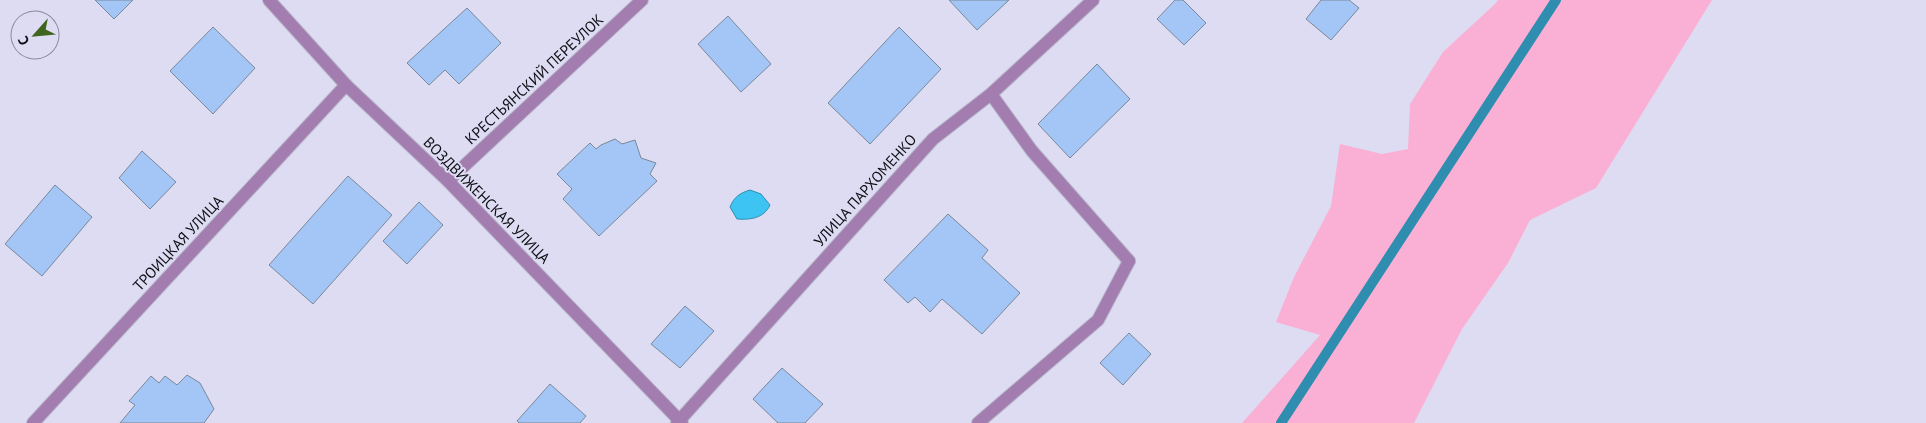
<svg xmlns="http://www.w3.org/2000/svg" width="1926" height="423" font-family="'PT Sans',sans-serif">
<style>
.green{fill:#fab0d4}
.water{fill:#3dc4f2;stroke:#2f8db0}
.lines{fill:none;stroke-linecap:round;stroke-linejoin:round}
.stream{stroke:#2f8db0;stroke-width:10}
.building{fill:#a3c6f6;stroke:#7b8899}
.lane-casing{stroke:#b8b7ca;stroke-width:14}
.street-casing{stroke:#b8b7ca;stroke-width:14}
.lane{stroke:#a37daf;stroke-width:12}
.street{stroke:#a37daf;stroke-width:12}
.labels{text-anchor:middle;dominant-baseline:central;stroke-width:4;stroke-linejoin:round;paint-order:stroke}
.street-label{font-size:15px;fill:#0e0e15;stroke:#dddcf2}
</style>
<rect width="100%" height="100%" fill="#dddcf2"/>
<path class="green" d="M1498 0H1712L1596 188 1530 220 1508 263 1462 329 1414 423H1242L1320 335 1276 322 1294 277 1331 206 1340 144 1382 154 1408 149 1410 104 1443 52 1495 4Z"/>
<path class="water" d="M750 190 761 194 770 205C764 218 751 220 737 219L730 207C734 197 740 193 750 190Z"/>
<g class="lines">
<path class="stream" d="M1281 423 1556 0"/>
</g>
<g class="building">
<path d="M95 0H133L114 19Z"/>
<path d="M949 0H1009L977 30Z"/>
<path d="M1175 0H1183L1206 23 1184 45 1157 19Z"/>
<path d="M1321 0H1349L1359 8 1331 40 1306 19Z"/>
<path d="M467 8 501 43 459 84 445 70 429 85 407 63Z"/>
<path d="M728 16 771 64 741 92 698 44Z"/>
<path d="M213 27 255 68 213 114 170 71Z"/>
<path d="M899 27 941 69 870 144 828 103Z"/>
<path d="M1097 64 1130 99 1070 158 1038 124Z"/>
<path d="M615 139 622 144 635 140 641 158 656 163 650 174 657 181 599 236 563 199 572 189 557 174 590 143 596 149 601 145Z"/>
<path d="M142 151 176 182 150 209 119 178Z"/>
<path d="M348 176 392 215 313 304 269 265Z"/>
<path d="M55 185 92 217 42 276 5 244Z"/>
<path d="M419 202 443 225 407 264 383 241Z"/>
<path d="M948 214 988 250 982 258 1020 293 982 334 942 299 930 312 915 297 908 303 884 280Z"/>
<path d="M685 306 714 331 680 368 651 344Z"/>
<path d="M1129 333 1151 354 1123 385 1100 363Z"/>
<path d="M782 368 823 404 805 423H778L753 399Z"/>
<path d="M187 375 200 383 214 409 204 423H120L135 405 129 401 151 376 159 383 165 376 177 385Z"/>
<path d="M550 384 586 416 580 423H519L517 421Z"/>
</g>
<g class="lines">
<g class="lane-casing">
<path id="lane" d="M991 94 1032 151 1129 261"/>
</g>
<g class="street-casing">
<g id="street">
<path d="M269 0 346 85 448 181 682 423"/>
<path d="M448 181 642 0"/>
<path d="M33 423 346 85"/>
<path d="M677 423 933 139 991 94 1093 0"/>
<path d="M978 423 1098 320 1129 261"/>
</g>
</g>
<use href="#lane" class="lane"/>
<use href="#street" class="street"/>
</g>
<g class="labels">
<g class="street-label">
<text transform="translate(534 79) rotate(-43)">КРЕСТЬЯНСКИЙ ПЕРЕУЛОК</text>
<text transform="translate(865 190) rotate(-48)">УЛИЦА ПАРХОМЕНКО</text>
<text transform="translate(487 200) rotate(45)">ВОЗДВИЖЕНСКАЯ УЛИЦА</text>
<text transform="translate(178 243) rotate(-47)">ТРОИЦКАЯ УЛИЦА</text>
</g>
</g>
<g transform="translate(35 35) rotate(243)"><circle r="24" fill="#dddcf2" stroke="#8a8a9a"/>
<path d="M0-4L9 19L0 12L-9 19Z" fill="#3f651e"/>
<text y="-8" font-size="14" font-weight="bold" text-anchor="middle" fill="#0e0e15">С</text>
</g>
</svg>
